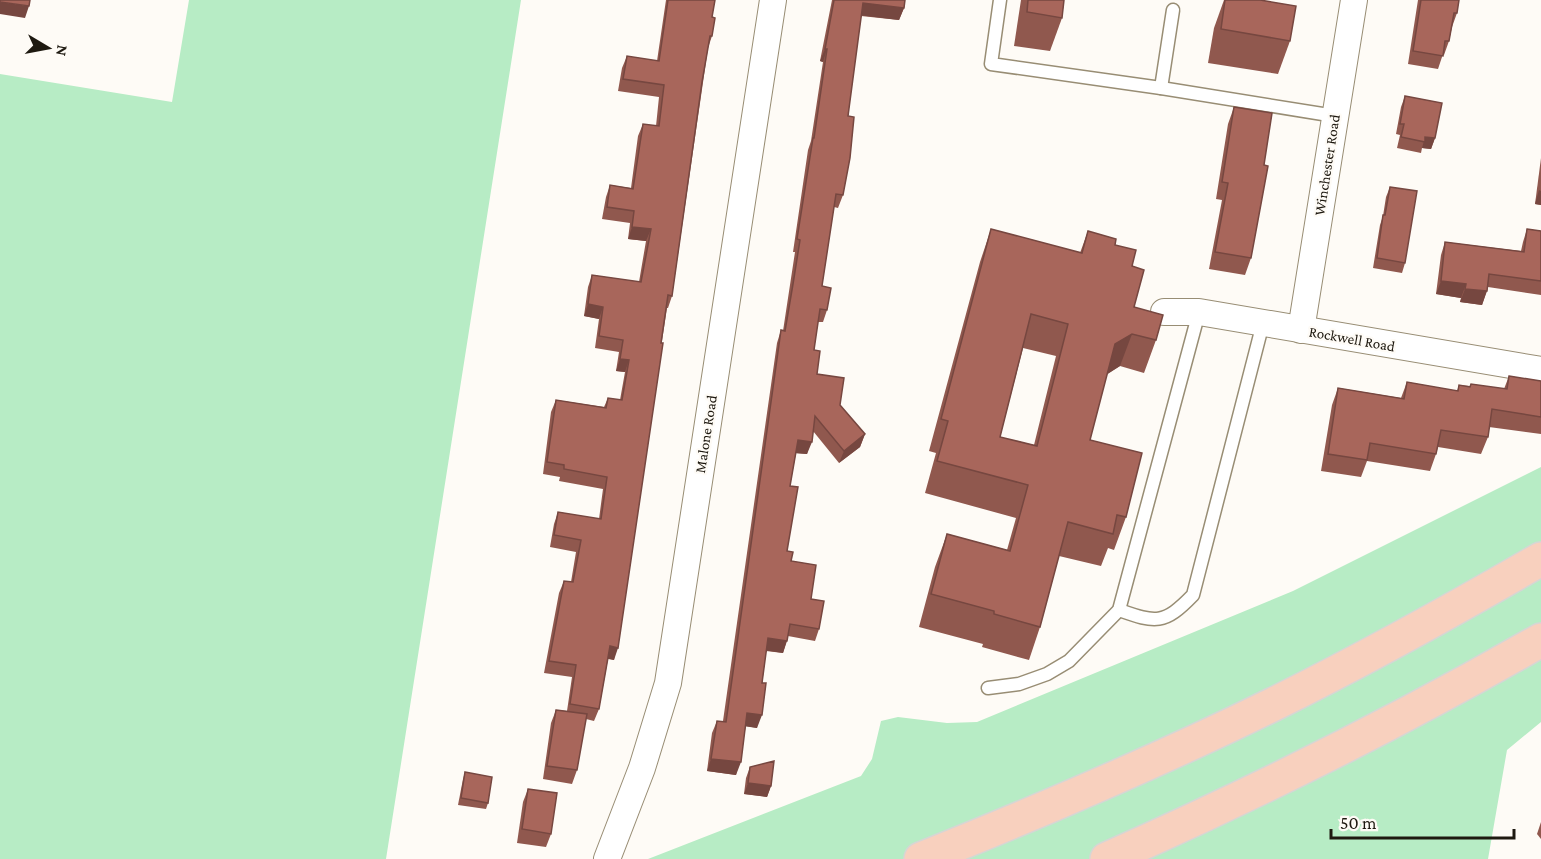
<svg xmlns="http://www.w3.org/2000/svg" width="1541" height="859" font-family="'Crimson Pro',serif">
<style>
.green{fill:#b7ecc5}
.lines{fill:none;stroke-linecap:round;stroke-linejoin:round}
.service-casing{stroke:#988d74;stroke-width:15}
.minor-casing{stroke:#988d74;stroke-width:28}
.trunk-casing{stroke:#d6d6d4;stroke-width:36}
.service{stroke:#fff;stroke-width:12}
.minor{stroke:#fff;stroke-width:26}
.trunk{stroke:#f8d0be;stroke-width:33}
.wall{fill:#90584e;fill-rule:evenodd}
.shaded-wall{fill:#764740}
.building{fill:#a8665b;stroke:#764740;stroke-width:1.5;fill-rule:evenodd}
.labels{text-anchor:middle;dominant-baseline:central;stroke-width:4.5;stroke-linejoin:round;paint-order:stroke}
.street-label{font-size:15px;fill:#1e1910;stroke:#fefbf6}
</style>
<rect width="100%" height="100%" fill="#fefbf6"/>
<g class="green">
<path d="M189 0H521L386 859H0V74L172 102Z"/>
<path d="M1541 467V722L1507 750 1488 859H648L861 776 872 759 881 721 898 717 947 723 977 722 1293 591Z"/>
</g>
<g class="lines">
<g class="service-casing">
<g id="service">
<path d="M1000 0 991 64 1161 88 1335 116"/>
<path d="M1161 88 1173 10"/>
<path d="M1119 610C1156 623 1164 625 1193 595L1263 323"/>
<path d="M988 688 1019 684 1047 674 1069 661 1119 610 1199 312"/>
</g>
</g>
<g class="minor-casing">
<g id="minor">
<path d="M1164 312H1199L1541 370"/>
<path d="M1301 330 1354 0"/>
<path d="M607 859 642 768 668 683 773 0"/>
</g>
</g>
<g class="trunk-casing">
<g id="trunk">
<path d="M921 859C1041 811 1158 761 1274 704 1365 659 1453 610 1541 559"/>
<path d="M1107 859C1256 793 1400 721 1541 640"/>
</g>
</g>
<use href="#service" class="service"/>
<use href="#minor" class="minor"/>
<use href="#trunk" class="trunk"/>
</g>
<g class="wall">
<path d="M666 0H715L712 17V36L708 48 672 296 668 308H667L614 660 608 659 599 709 594 721 586 719 577 770 572 784 543 779 551 723 556 710 567 711 572 677 544 673 559 593 564 581 571 582 576 552 550 547 554 524 558 512 599 519 603 489 559 481 560 477 543 474 551 412 556 400 604 407 608 398 620 400 625 372 616 371 619 352 595 348 599 319 584 316 588 287 592 275 639 282 646 241 628 239 630 223 602 219 606 197 610 185 631 188 638 136 643 124 656 126 659 97 618 91 622 68 627 56 657 61Z"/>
<path d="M832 0H905L904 8 899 20 861 16 848 116 843 195 838 208 834 207 822 286 827 310 823 322H818L814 350 817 374 840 405 865 434 860 447 839 463 813 431 807 454 796 453 790 486 787 551 811 599 819 629 815 641 788 636 783 653 766 651 757 728 746 726 736 775 707 771 712 733 717 721H723L777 343 781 330 783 331 795 252H793L808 150 811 141 823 62 820 61Z"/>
<path d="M1021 0H1064L1062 18 1050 51 1014 46Z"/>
<path d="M1224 0H1260L1290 41 1278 74 1208 63 1214 28Z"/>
<path d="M1418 0H1459L1457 13 1452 27 1449 41 1444 55 1443 54 1438 69 1408 64Z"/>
<path d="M1405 96 1435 138 1431 149 1422 148 1421 153 1397 148 1400 135 1396 134 1401 107Z"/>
<path d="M1234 107 1264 165 1251 258 1245 275 1209 269 1222 200 1216 199 1228 124Z"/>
<path d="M1541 158V205L1535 204Z"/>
<path d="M1390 187 1405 263 1402 273 1373 268 1380 225 1383 216 1386 197Z"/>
<path d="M991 229 1080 253 1088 231 1115 245 1132 266 1134 307 1156 340 1144 373 1120 366 1107 374 1090 440 1126 517 1114 550 1108 548 1101 566 1059 556 1040 627 1029 660 982 647 983 644 919 627 935 567 947 534 1007 550 1016 518 925 493 936 453 929 451 980 262ZM1023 348 1056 356 1034 445 1000 437Z"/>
<path d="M1527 229 1541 231V295L1488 287 1482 305 1460 302 1461 298 1436 294 1441 255 1445 242 1521 251 1523 242Z"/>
<path d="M1509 376 1541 381V434L1489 427 1488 437 1481 454 1438 447 1436 454 1430 471 1367 461 1361 477 1321 471 1332 405 1338 388 1401 398 1407 382 1457 391 1459 385 1470 386 1471 384 1504 389Z"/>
<path d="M750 767 771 786 767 797 744 794 746 778Z"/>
<path d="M465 772 488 803 486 809 458 805 463 779Z"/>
<path d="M528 789 551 834 546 847 517 843 523 802Z"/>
<path d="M1541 822V839L1537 834Z"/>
</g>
<g class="shaded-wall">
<path d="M0 2 29 6 25 18 0 14Z"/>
<path d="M863 3 904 8 899 20 858 15Z"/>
<path d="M825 49H827L823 62 820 61Z"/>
<path d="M1425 137 1435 138 1431 149 1422 148Z"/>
<path d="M1539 190 1541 191V205L1535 204Z"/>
<path d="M632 227 651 229 646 241 628 239Z"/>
<path d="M1441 281 1466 284 1461 298 1436 294Z"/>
<path d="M1465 289 1487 291 1482 305 1460 302Z"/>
<path d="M588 304 603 307 599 319 584 316Z"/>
<path d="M1132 334 1120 366 1103 377 1115 344Z"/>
<path d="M620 359 629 360 625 372 616 371Z"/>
<path d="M865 434 860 447 839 463 844 451Z"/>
<path d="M798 440 812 442 807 454 793 453Z"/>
<path d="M768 638 787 641 783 653 763 650Z"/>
<path d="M610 646 618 648 614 660 606 658Z"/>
<path d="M747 713 762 715 757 728 743 726Z"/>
<path d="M711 759 741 762 736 775 707 771Z"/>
<path d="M748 783 771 786 767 797 744 794Z"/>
</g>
<g class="building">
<path d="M0 0H30L29 6 0 2Z"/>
<path d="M668 0H715L712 17 715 18 712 36H710L702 82 672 296 668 295 661 343H663L618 648 610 646 599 709 570 704 576 665 549 661 564 581 573 582 581 540 554 535 558 512 601 519 607 477 564 469V465L547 462 556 400 606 408 608 398 622 400 629 360 620 359 623 340 599 336 603 307 588 304 592 275 641 282 651 229 632 227 634 211 607 207 610 185 633 189 643 124 659 126 664 85 623 79 627 56 659 61Z"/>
<path d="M834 0H905L904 8 863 3 848 116 854 117 850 158 843 195 836 194 822 286 831 288 827 310 820 309 814 350 820 351 817 374 844 378 840 405 865 434 844 451 815 416 812 442 798 440 790 486 798 487 787 551 793 552 791 561 816 565 811 599 824 601 819 629 790 624 787 641 768 638 762 683H766L762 715 747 713 741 762 711 759 717 721 726 722 772 395 781 330 785 331 793 284 800 240 797 239 813 138H814L827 49H825Z"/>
<path d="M1028 0H1064L1062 18 1027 12Z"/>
<path d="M1225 0H1260L1296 6 1290 41 1221 29Z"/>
<path d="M1421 0H1459L1457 13H1454L1449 41H1445L1443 56 1413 51Z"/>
<path d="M1405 96 1442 103 1435 138 1425 137V142L1401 137 1404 124H1400Z"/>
<path d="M1234 107 1272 113 1264 165 1268 166 1251 258 1215 252 1228 183 1222 182Z"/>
<path d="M1390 187 1417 191 1405 263 1377 258 1383 215H1385Z"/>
<path d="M991 229 1082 253 1088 231 1116 239 1115 245 1136 250 1132 266 1144 270 1134 307 1163 315 1156 340 1132 334 1115 344 1090 440 1142 453 1126 517 1117 515 1113 534 1068 522 1040 627 994 614V611L931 594 947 534 1010 551 1028 485 937 461 948 421 941 419ZM1031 314 1068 324 1037 446 1000 437Z"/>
<path d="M1527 229 1541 231V281L1489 274 1487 291 1465 289 1466 284 1441 281 1445 242 1524 252Z"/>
<path d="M1509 376 1541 381V417L1492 409 1488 437 1441 430 1436 454 1370 443 1367 460 1328 454 1338 388 1404 399 1407 382 1458 391 1459 385 1470 387 1471 384 1507 389Z"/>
<path d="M556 710 587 714 577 770 547 766Z"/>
<path d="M774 761 771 786 748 783 750 767Z"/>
<path d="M465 772 492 777 488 803 461 798Z"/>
<path d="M528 789 557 793 551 834 522 829Z"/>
</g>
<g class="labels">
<g class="street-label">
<text transform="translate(1327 165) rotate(-81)">Winchester Road</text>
<text transform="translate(1352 339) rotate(10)">Rockwell Road</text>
<text transform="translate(706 434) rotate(-81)">Malone Road</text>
</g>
</g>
<g transform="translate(48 48) rotate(100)" stroke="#fefbf6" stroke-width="4.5" paint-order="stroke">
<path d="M0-4.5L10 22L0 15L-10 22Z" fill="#1e1910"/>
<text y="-9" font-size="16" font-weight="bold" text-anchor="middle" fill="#1e1910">N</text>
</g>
<path d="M1331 829v9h183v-9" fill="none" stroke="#1e1910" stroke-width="3"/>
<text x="1340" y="829" font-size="18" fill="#1e1910" stroke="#fefbf6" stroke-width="4.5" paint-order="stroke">50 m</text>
</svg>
